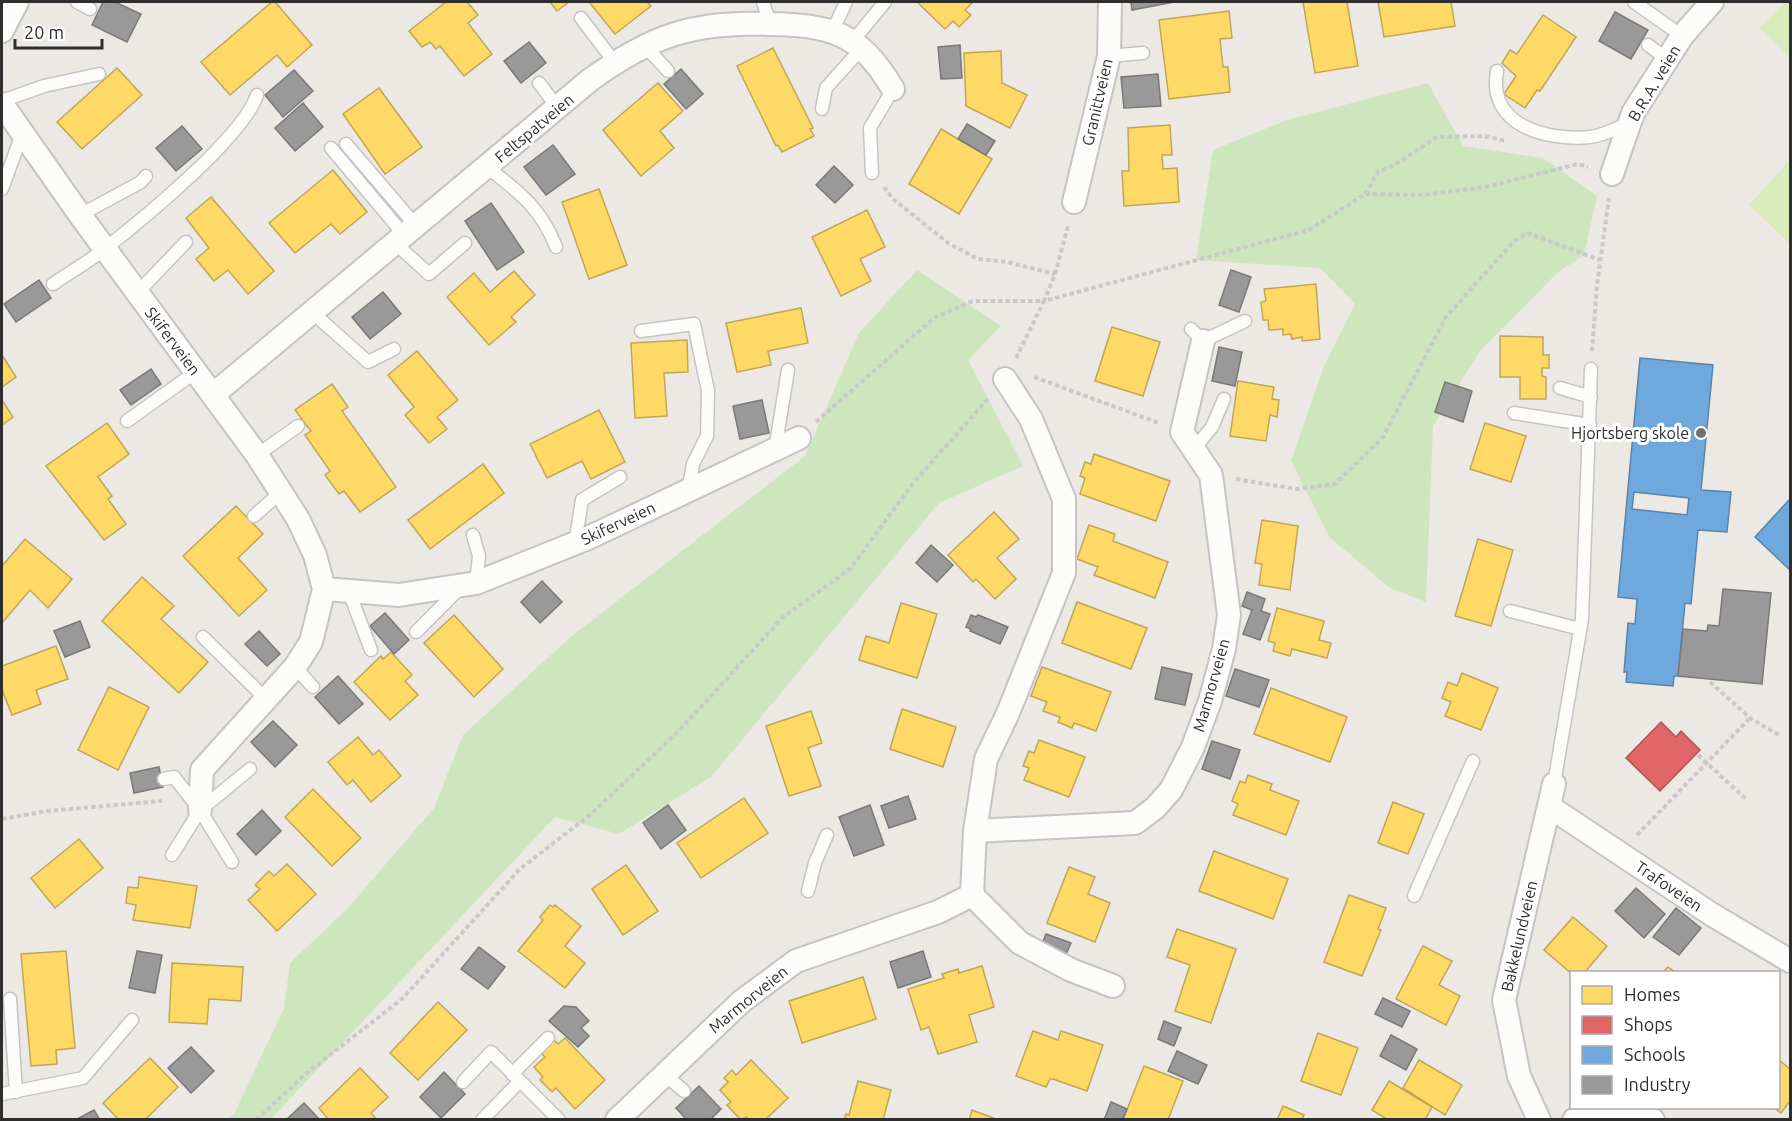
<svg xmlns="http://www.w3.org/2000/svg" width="1792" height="1121" font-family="Ubuntu,sans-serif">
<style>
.green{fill:#cee6be}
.pitch{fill:#d9eabb}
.homes{fill:#ffd966;stroke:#c0a655;stroke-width:1.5}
.shops{fill:#e06666;stroke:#ab5555;stroke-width:1.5}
.schools{fill:#6fa8dc;stroke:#5c83a8;stroke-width:1.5;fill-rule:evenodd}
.industry{fill:#999;stroke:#797979;stroke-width:1.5}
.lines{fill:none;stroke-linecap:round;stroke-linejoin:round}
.lane-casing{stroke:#c5c4c5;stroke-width:15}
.street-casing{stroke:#c5c4c5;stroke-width:26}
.path{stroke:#c9c9c8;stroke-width:4;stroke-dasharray:4.5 3;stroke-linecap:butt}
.lane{stroke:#fcfcfb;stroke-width:12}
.street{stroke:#fcfcfb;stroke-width:22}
.poi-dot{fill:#706f6e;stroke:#fff;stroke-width:2}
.labels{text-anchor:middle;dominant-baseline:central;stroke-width:6;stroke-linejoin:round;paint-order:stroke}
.street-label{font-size:16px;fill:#2e2e2e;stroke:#fff}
.poi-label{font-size:16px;fill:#2e2e2e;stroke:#fff;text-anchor:end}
</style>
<rect width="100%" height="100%" fill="#ece8e4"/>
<g class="green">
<path d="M1428 83 1463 146 1543 158 1597 196 1584 255 1557 273 1480 351 1433 426 1426 602 1390 588 1329 537 1291 461 1324 366 1355 304 1320 268 1196 260 1213 150 1287 120Z"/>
<path d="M917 270 1001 326 968 360 1023 466 939 503 712 776 619 834 555 817 271 1119H228L234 1114 284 1008 290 963 347 909 434 808 463 735 573 635 805 456 859 333Z"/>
</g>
<g class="pitch">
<path d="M1785 2H1790V57L1760 28Z"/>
<path d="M1790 160V244L1749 205Z"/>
</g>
<g class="homes">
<path d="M272 2H275L312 45 287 67 277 55 230 95 201 62Z"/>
<path d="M446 2H467L478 15 468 23 492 54 464 76 440 46 436 49 430 42 422 47 409 31Z"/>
<path d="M550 2H569L557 11Z"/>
<path d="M589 2H647L651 6 615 34Z"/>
<path d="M917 2H973L965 10 971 15 959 27 953 21 945 29Z"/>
<path d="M1303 2H1347L1358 66 1315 73Z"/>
<path d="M1378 2H1451L1455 26 1384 37Z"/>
<path d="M1229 11 1232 38 1220 39 1223 67H1228L1230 92 1169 99 1159 20Z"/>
<path d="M1543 15 1576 37 1540 91 1537 90 1525 108 1504 94 1516 76 1502 63 1510 50 1517 54Z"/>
<path d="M773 48 813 128 810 129 814 136 782 152 778 145 776 146 737 66Z"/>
<path d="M1001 51 1002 83 1027 95 1010 128 966 106 964 53Z"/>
<path d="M117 68 142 95 82 149 57 122Z"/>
<path d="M658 83 683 111 660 131 674 148 641 176 603 130Z"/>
<path d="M379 88 422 147 385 174 343 114Z"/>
<path d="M1170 125 1172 155H1162L1163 169 1177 168 1179 202 1124 206 1122 171H1129L1128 128Z"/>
<path d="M941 129 992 159 959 214 909 184Z"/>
<path d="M333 170 367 212 340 234 331 224 295 253 269 223Z"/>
<path d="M599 189 627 265 589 279 562 202Z"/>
<path d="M211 197 274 271 248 294 228 270 214 281 196 259 209 248 186 218Z"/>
<path d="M867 210 885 247 860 259 871 281 841 296 812 237Z"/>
<path d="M514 271 535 295 511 317 516 322 489 345 447 297 474 273 490 292Z"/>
<path d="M1316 284 1320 339 1302 341V337L1292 339 1291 334 1283 335V329L1269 330 1268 320H1263L1261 302 1266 301 1264 289Z"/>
<path d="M801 308 808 343 768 351 771 365 737 372 726 323Z"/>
<path d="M1112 327 1160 342 1143 396 1095 381Z"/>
<path d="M1500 336 1543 337V355H1549V368H1542V376L1546 377V399H1520V377H1500Z"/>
<path d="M687 340 688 372 664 373 667 416 635 418 631 343Z"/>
<path d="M417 351 458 400 437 417 447 429 429 443 405 415 414 407 388 375Z"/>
<path d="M2 355 16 377 2 387Z"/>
<path d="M1238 381 1274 387 1272 399 1279 400 1277 417 1270 415 1266 441 1230 436Z"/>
<path d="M332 384 348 407 342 411 396 487 360 512 344 491 339 494 325 475 330 471 305 435 311 431 295 410Z"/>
<path d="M2 400 13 417 2 425Z"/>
<path d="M599 410 625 462 591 479 582 461 547 478 530 444Z"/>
<path d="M107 423 129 454 98 477 112 496 108 499 126 524 104 540 46 466Z"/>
<path d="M1485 423 1526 436 1511 482 1470 469Z"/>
<path d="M1094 454 1170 481 1156 521 1080 494 1085 478 1080 476 1085 462 1091 464Z"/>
<path d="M483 464 504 493 430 549 408 520Z"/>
<path d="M236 506 263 534 238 558 267 590 239 616 183 556Z"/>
<path d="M994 512 1019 539 997 558 1016 579 995 599 976 579 973 582 948 555Z"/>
<path d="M1262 520 1298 526 1290 590 1259 585 1262 564 1255 563Z"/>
<path d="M1089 525 1115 534 1113 541 1168 562 1155 598 1094 575 1098 567 1077 559Z"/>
<path d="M25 539 72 579 48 608 30 590 2 623V566Z"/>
<path d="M1478 539 1513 550 1491 626 1455 616Z"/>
<path d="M142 577 174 606 161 619 208 662 179 693 102 621Z"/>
<path d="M1077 602 1147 628 1131 669 1062 643Z"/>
<path d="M901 603 937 614 917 678 859 660 866 636 889 643Z"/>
<path d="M1277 608 1324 621 1319 640 1331 643 1327 658 1292 649 1290 656 1273 651 1275 643 1268 641Z"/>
<path d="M454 615 503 669 474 697 424 643Z"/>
<path d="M56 646 68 679 36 690 41 704 12 715 2 690V666Z"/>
<path d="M391 652 412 675 405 681 418 695 390 720 354 682 381 656 383 659Z"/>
<path d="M1042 667 1111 692 1096 731 1074 723 1072 728 1058 722 1060 717 1043 711 1047 702 1031 696Z"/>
<path d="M1462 673 1498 688 1481 730 1445 716 1451 702 1442 698 1448 682 1457 686Z"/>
<path d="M109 687 149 707 118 770 78 750Z"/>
<path d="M1271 688 1347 717 1330 762 1254 734Z"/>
<path d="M902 709 956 727 943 767 890 749Z"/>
<path d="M811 711 822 743 808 748 821 786 789 796 766 726Z"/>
<path d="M358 737 373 755 379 750 401 776 371 802 353 780 347 785 328 762Z"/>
<path d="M1039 740 1085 757 1069 797 1024 780 1029 768 1023 766 1029 751 1034 753Z"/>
<path d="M1248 775 1272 784 1270 790 1299 801 1286 835 1233 815 1238 804 1232 801 1240 781 1245 783Z"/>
<path d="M313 789 361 838 332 866 285 817Z"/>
<path d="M744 798 768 833 701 878 677 843Z"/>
<path d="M1393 802 1424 814 1408 854 1378 843Z"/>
<path d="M79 839 103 868 55 908 31 878Z"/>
<path d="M1214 851 1288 879 1273 919 1199 891Z"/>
<path d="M287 864 316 894 277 931 248 900 260 889 255 885 269 871 274 876Z"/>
<path d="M626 865 658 911 623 935 592 889Z"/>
<path d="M1069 867 1095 877 1088 894 1110 903 1095 942 1047 923Z"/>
<path d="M139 877 197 886 190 928 133 920 136 905 126 903 128 887 138 888Z"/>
<path d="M1349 895 1386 908 1378 929 1381 930 1362 976 1324 962Z"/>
<path d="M550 905 553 907 555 905 581 926 565 946 585 963 565 988 518 951 543 920 540 917Z"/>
<path d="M1573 917 1607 946 1585 972 1572 974 1544 950Z"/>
<path d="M1177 929 1236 949 1211 1023 1175 1011 1190 965 1167 957Z"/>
<path d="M1423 946 1452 961 1439 985 1460 996 1446 1025 1396 999Z"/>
<path d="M66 951 75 1048 56 1050 57 1064 31 1066 21 954Z"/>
<path d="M172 963 243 967 241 1001 209 999 207 1024 169 1022Z"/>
<path d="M982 966 994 1007 969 1015 977 1042 938 1054 929 1027 921 1030 908 989 944 978 942 974 958 969 959 973Z"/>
<path d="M1668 967 1675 972H1663Z"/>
<path d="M863 977 876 1019 802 1043 789 1001Z"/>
<path d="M438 1002 467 1030 418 1080 390 1053Z"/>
<path d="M1033 1031 1058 1040 1061 1031 1103 1045 1087 1091 1053 1079H1050L1046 1087 1016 1076Z"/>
<path d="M1318 1033 1358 1048 1341 1095 1301 1081Z"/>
<path d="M565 1038 605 1080 575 1109 556 1088 552 1092 540 1080 543 1077 534 1067 545 1057 541 1053 554 1040 558 1044Z"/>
<path d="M150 1058 178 1087 145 1120H119L103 1103Z"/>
<path d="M1778 1059 1790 1069V1101L1781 1113 1774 1108H1778Z"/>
<path d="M751 1060 788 1098 765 1120H749L746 1117 741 1120 727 1105 731 1102 720 1090 728 1082 724 1078 732 1070 736 1075Z"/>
<path d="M1419 1060 1462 1085 1445 1115 1403 1088Z"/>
<path d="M1144 1066 1183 1081 1168 1120H1123Z"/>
<path d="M360 1068 388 1097 371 1113 377 1120H329L319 1108Z"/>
<path d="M858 1081 891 1090 883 1120H844L846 1114 849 1115Z"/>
<path d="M1389 1081 1432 1107 1425 1120H1388L1372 1110Z"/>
<path d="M1283 1106 1304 1115 1302 1120H1277Z"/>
<path d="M972 1110 999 1120H969Z"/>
</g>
<path class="shops" d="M1661 722 1676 737 1681 731 1700 750 1660 791 1626 758Z"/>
<g class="schools">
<path d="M1640 358 1713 365 1701 490 1731 492 1727 532 1698 530 1691 604 1685 603 1678 676H1674L1673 686 1626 682 1627 672H1624L1628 623 1635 624 1637 599 1618 597ZM1634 492 1689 498 1687 515 1632 509Z"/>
<path d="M1790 499V570L1755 537Z"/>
</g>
<g class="industry">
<path d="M103 2H115L141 14 127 42 92 25Z"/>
<path d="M1131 2H1174L1132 10Z"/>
<path d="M1615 12 1648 30 1631 59 1599 41Z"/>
<path d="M529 42 546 63 521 83 504 61Z"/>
<path d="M960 45 962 78 941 79 938 47Z"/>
<path d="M681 69 703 94 686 109 664 84Z"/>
<path d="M294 70 313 91 283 117 265 95Z"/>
<path d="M1158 74 1161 106 1124 108 1121 77Z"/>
<path d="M303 103 323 127 295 151 275 128Z"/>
<path d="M967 124 995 141 986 155 958 139Z"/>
<path d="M182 126 202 149 176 171 156 148Z"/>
<path d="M553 145 575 174 546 195 524 167Z"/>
<path d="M834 166 853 185 835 203 816 185Z"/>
<path d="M491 203 524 252 497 270 465 221Z"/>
<path d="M1231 270 1251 277 1239 312 1219 305Z"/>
<path d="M39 280 51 298 16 322 4 304Z"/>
<path d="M383 292 401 314 370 339 352 317Z"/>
<path d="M1219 347 1242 352 1235 386 1212 381Z"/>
<path d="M151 369 161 384 131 405 120 390Z"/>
<path d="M1445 382 1472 391 1463 422 1435 412Z"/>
<path d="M762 400 769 433 740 439 733 406Z"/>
<path d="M931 545 953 565 937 582 916 563Z"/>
<path d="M542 581 562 602 540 623 521 602Z"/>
<path d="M1723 589 1771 593 1762 684 1678 676 1683 629 1707 631 1708 625 1719 626Z"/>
<path d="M1247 592 1265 599 1261 611 1270 614 1260 640 1243 634 1252 610 1242 606Z"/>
<path d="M385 613 409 640 394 654 370 626Z"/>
<path d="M971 615 976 617 978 615 1008 627 1000 644 970 631 971 629 966 627Z"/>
<path d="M80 621 90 647 65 657 54 631Z"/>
<path d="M259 631 280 654 267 666 245 644Z"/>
<path d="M1162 667 1192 674 1185 705 1155 699Z"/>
<path d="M1235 669 1269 680 1259 707 1226 696Z"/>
<path d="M338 676 363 704 339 724 315 697Z"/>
<path d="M273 721 297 745 275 767 251 742Z"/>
<path d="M1212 741 1240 750 1230 779 1202 769Z"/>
<path d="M159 767 163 787 134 793 130 773Z"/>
<path d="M908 796 916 819 889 828 881 806Z"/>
<path d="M668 805 686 830 661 849 643 823Z"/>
<path d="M870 805 884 845 854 856 839 817Z"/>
<path d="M262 810 281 831 256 855 237 834Z"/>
<path d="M1636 888 1665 914 1644 938 1615 911Z"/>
<path d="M1676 908 1701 928 1679 955 1653 937Z"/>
<path d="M1046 934 1071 943 1065 957 1041 947Z"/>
<path d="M479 947 505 967 488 989 461 969Z"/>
<path d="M137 951 162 955 155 993 129 988Z"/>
<path d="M923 951 931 977 898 988 890 962Z"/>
<path d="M1383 998 1410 1011 1402 1027 1375 1014Z"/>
<path d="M564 1006 576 1007 589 1021 581 1028 589 1036 578 1047 549 1021Z"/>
<path d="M1164 1021 1181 1028 1174 1046 1158 1039Z"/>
<path d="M1391 1035 1417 1049 1406 1070 1380 1056Z"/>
<path d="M191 1047 214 1071 191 1093 168 1068Z"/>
<path d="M1177 1051 1207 1065 1198 1084 1168 1071Z"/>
<path d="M444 1072 465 1094 441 1118 420 1097Z"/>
<path d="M699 1086 721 1109 710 1120H687L676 1108Z"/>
<path d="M1111 1102 1127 1109 1122 1120H1104Z"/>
<path d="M304 1103 320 1120H287V1119Z"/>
<path d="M94 1110 100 1120H77V1119Z"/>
</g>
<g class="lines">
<g class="lane-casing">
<g id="lane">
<path d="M77 2 90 9"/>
<path d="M763 2 770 24"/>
<path d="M1634 2 1682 36"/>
<path d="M581 18 615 63"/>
<path d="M833 30 846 2"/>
<path d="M852 42 885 2"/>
<path d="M1648 45 1667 59"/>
<path d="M645 46 668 71"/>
<path d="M1109 56 1143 53"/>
<path d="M1497 71C1487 126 1547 141 1590 137 1603 136 1617 128 1629 123"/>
<path d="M539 83 558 108"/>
<path d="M2 101 44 86 99 74"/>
<path d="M822 109 826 88 861 49"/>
<path d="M346 144 417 227"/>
<path d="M331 148 405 236"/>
<path d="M487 167C520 193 541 208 556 247"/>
<path d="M872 173 870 128 893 89"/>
<path d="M2 189 22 134"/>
<path d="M80 215 141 182 146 176"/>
<path d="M396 244 429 274 465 243"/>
<path d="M53 284C70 272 90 261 106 248 144 218 243 137 257 95"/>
<path d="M137 293 186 242"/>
<path d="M313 313 368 362 394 349"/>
<path d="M1191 329 1203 341 1245 321"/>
<path d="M641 331 694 324 708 391 707 436 693 464 688 491"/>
<path d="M1560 388 1591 397"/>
<path d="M1514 413 1590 425"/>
<path d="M127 421 197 371"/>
<path d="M1194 449 1212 427 1224 399"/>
<path d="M775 450 788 370"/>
<path d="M257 455 298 426"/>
<path d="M254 516 280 493"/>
<path d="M473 535 479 556 476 583"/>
<path d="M575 543 582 500 620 477"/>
<path d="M349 592 371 650"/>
<path d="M1510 611 1580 629"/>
<path d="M416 632 460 588"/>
<path d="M203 637 267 700"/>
<path d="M295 667 313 687"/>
<path d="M164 779 174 777 200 810 232 862"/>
<path d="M1554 784 1582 619 1591 369"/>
<path d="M172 855 200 810 250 769"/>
<path d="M808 891 815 863 827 835"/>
<path d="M1414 896 1473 761"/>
<path d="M10 999 16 1092"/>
<path d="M512 1074 548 1038"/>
<path d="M664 1074 684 1091"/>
<path d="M463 1082 491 1052 559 1120"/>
<path d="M2 1094 83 1078 132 1020"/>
<path d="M482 1120 520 1081"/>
</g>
</g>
<g class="street-casing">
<g id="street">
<path d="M2 31 17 2"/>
<path d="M2 104 80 215 257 455 298 519 315 555 324 589 311 642 295 667 202 770 200 810"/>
<path d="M1612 174 1633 113 1682 36 1712 2"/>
<path d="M1074 202 1109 56 1110 2"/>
<path d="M214 394 590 80C651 36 693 21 768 24 831 25 859 32 893 89"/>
<path d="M324 589 399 595 476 583 588 538 799 438"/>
<path d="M1550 807 1711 914 1790 961"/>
<path d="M975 831 1135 823 1155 808 1171 790 1193 747 1210 701 1224 649 1229 615 1211 475 1182 432 1203 341"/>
<path d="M972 895 1020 943 1071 970 1113 986"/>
<path d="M617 1120 742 1001 796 961 938 912 972 895 975 831 986 759 1008 713 1064 573V499L1031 419 1005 379"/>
<path d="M1539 1120 1519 1076 1504 1000 1554 784"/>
<path d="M1574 1120 1625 1115 1653 1120"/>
</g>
</g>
<g class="path">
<path d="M884 187 893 199 948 243 978 259 1007 262 1055 274"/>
<path d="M1365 194 1378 172 1396 164 1437 137 1484 136 1506 141"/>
<path d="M1592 351 1597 285 1609 198"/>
<path d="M1016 358 1044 301 1309 230 1365 194 1421 195 1486 187 1578 164 1588 167"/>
<path d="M1034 377 1159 423"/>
<path d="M816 422 935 317 973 301H1044L1055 274 1068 226"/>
<path d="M1236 479 1296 489 1335 484 1383 437 1446 317 1514 241 1528 233 1600 260"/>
<path d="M1710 682 1750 718 1779 735"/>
<path d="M1698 755 1746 799"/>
<path d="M2 819 47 811 162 801"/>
<path d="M1637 835 1750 718"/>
<path d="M256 1120 308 1072 402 999 520 869 591 814 679 731 783 617 850 569 914 482 988 399"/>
</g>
<use href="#lane" class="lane"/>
<use href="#street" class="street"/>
</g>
<circle class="poi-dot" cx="1701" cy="433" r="6"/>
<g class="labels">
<g class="street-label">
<text transform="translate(1654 83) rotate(-59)">B.R.A. veien</text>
<text transform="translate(1097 102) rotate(-77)">Granittveien</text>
<text transform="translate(534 128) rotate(-40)">Feltspatveien</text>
<text transform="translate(173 341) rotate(53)">Skiferveien</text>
<text transform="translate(618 523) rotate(-25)">Skiferveien</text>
<text transform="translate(1211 685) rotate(-74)">Marmorveien</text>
<text transform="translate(1669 886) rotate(34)">Trafoveien</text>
<text transform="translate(1519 936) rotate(-77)">Bakkelundveien</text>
<text transform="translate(748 999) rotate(-39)">Marmorveien</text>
</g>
<g class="poi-label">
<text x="1689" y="433">Hjortsberg skole</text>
</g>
</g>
<rect width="1792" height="1121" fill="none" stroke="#2e2e2e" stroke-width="6"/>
<rect x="1570" y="971" width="210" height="138" fill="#ffffff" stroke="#ababab" stroke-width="1.5"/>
<rect x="1582" y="986" width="30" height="18" fill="#ffd966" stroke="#ababab" stroke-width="1.5"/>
<text x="1624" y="1001" font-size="18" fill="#2e2e2e">Homes</text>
<rect x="1582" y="1016" width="30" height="18" fill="#e06666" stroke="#ababab" stroke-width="1.5"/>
<text x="1624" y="1031" font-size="18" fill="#2e2e2e">Shops</text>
<rect x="1582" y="1046" width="30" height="18" fill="#6fa8dc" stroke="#ababab" stroke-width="1.5"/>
<text x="1624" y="1061" font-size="18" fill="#2e2e2e">Schools</text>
<rect x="1582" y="1076" width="30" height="18" fill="#999999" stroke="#ababab" stroke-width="1.5"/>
<text x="1624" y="1091" font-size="18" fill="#2e2e2e">Industry</text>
<path d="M15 39v9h87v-9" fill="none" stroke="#2e2e2e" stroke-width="3"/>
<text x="24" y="39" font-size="18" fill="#2e2e2e" stroke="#ffffff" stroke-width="4.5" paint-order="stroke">20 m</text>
</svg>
